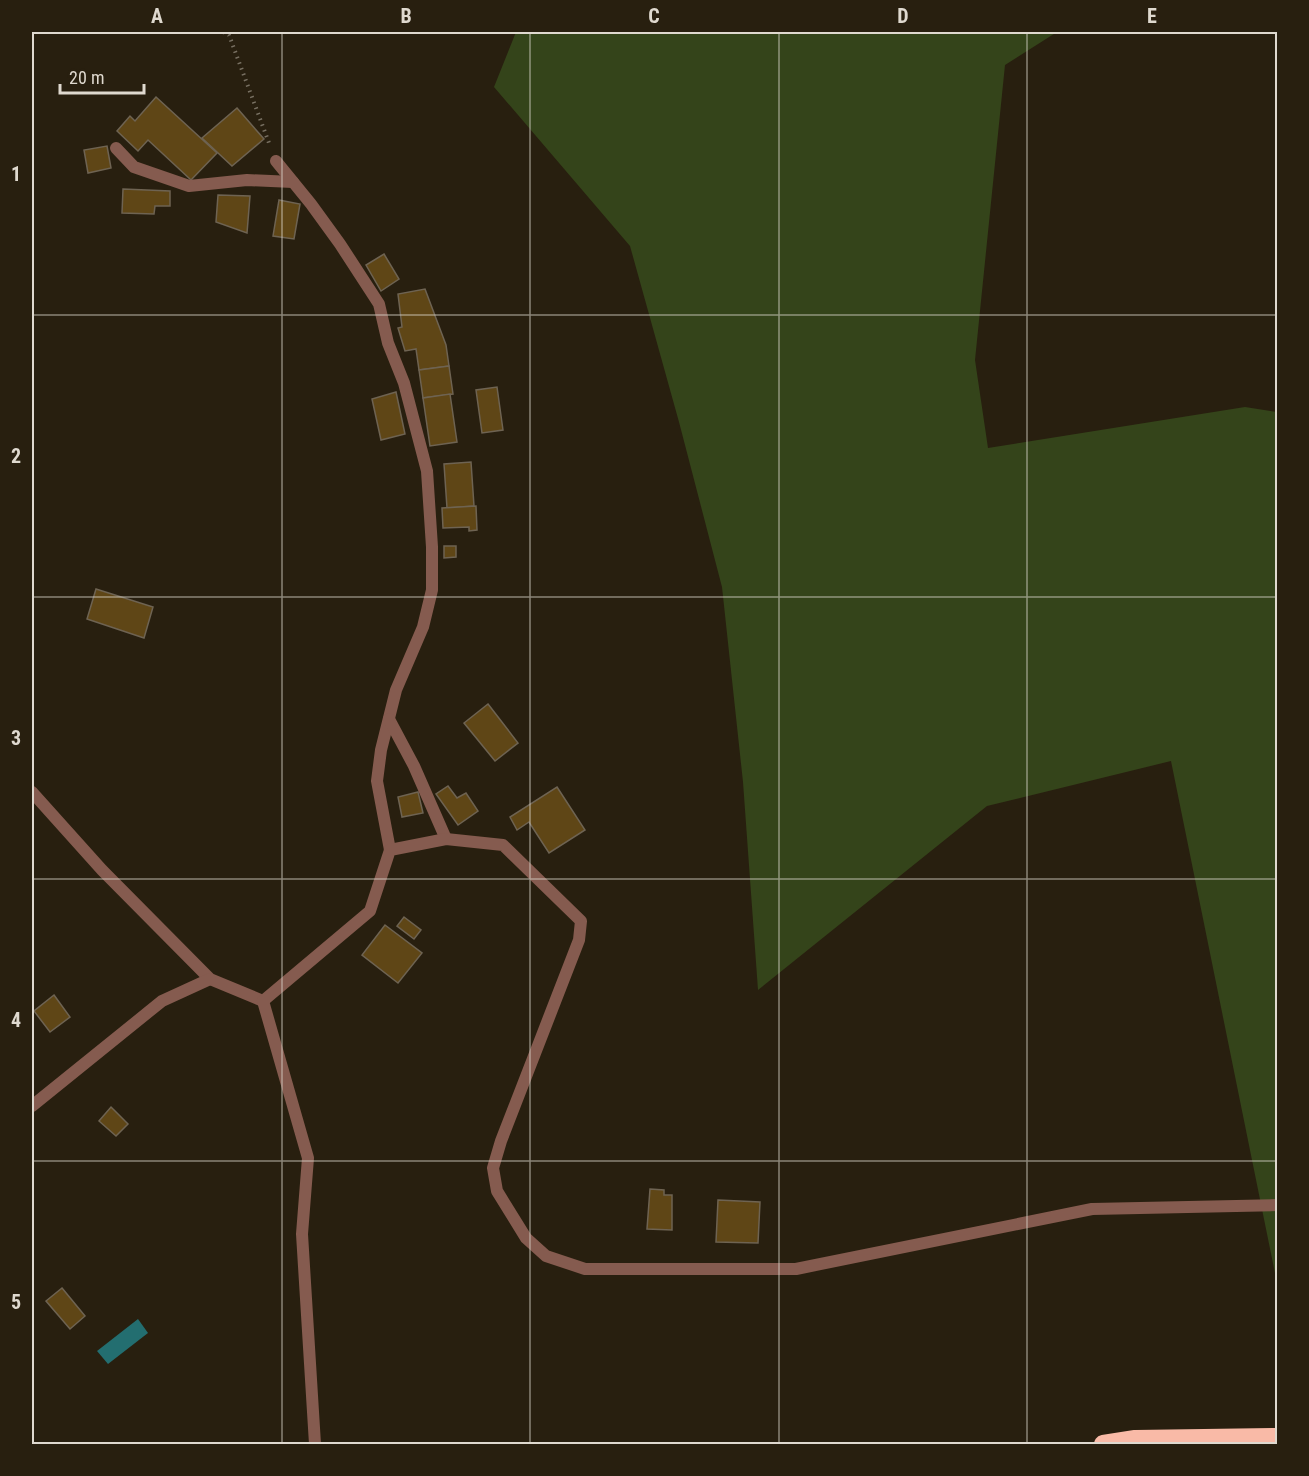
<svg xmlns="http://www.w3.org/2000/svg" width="1309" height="1476" font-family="'Roboto Condensed',sans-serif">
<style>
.green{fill:#34441a}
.water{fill:#236e70}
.building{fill:#5f4616;stroke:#6e6352;stroke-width:1.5}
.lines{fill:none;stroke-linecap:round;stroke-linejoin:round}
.path{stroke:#787062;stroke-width:4;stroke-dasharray:1.5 4.5;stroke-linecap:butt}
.lane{stroke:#855b4f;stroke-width:12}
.street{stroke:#855b4f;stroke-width:12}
.highway{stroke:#f9baa7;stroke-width:18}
.grid{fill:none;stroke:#dfd9cf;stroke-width:1.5;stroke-opacity:0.55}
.neatline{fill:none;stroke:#dfd9cf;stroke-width:2}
.grid-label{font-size:20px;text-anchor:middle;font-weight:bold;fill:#dfd9cf}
</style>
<rect width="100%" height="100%" fill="#281f0f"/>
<path class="green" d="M516 32H1057L1005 65 975 360 988 448 1245 407 1277 412V1283L1171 761 987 806 758 990 743 782 722 587 679 422 630 246 494 87Z"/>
<path class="water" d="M138 1319 148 1333 108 1364 97 1351Z"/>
<g class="building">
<path d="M156 97 217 153 191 180 148 140 138 151 117 131 130 116 135 121Z"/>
<path d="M237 108 264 139 232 166 202 138Z"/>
<path d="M107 146 111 168 88 173 84 150Z"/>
<path d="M123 189 170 191V206H155L154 214 122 213Z"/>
<path d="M218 195 250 196 247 233 216 222Z"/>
<path d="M279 200 300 204 294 239 273 236Z"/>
<path d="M384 254 399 279 381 291 366 265Z"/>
<path d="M425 289 446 345 449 366 419 370 416 349 405 351 398 328 402 327 398 294Z"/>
<path d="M449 366 453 394 423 398 419 370Z"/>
<path d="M497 387 503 430 482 433 476 390Z"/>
<path d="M396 392 405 434 381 440 372 399Z"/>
<path d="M450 394 457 442 430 446 423 398Z"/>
<path d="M471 462 474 506 447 508 444 464Z"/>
<path d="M476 506 477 530 469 531V527L443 528 442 508Z"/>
<path d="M444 546H456V557L444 558Z"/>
<path d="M96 589 153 607 144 638 87 619Z"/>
<path d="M488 704 518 743 495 761 464 723Z"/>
<path d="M448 786 457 798 466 793 478 811 458 825 436 794Z"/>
<path d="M557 787 585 830 549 853 529 822 517 830 510 817Z"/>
<path d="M418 792 423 813 402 817 398 797Z"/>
<path d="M404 917 421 930 414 939 397 926Z"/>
<path d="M385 925 422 953 398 983 362 955Z"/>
<path d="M54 995 70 1017 50 1032 34 1011Z"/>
<path d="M111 1107 128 1124 116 1136 99 1121Z"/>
<path d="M650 1189 664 1190V1195H672V1230L647 1229Z"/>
<path d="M718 1200 760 1202 758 1243 716 1242Z"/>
<path d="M62 1288 85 1316 70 1329 46 1301Z"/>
</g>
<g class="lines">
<path class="path" d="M223 32 229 35 269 143"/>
<path class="lane" d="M116 148 134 167 189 186 247 180 293 182"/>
<g class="street">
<path d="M276 161 311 204 340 244 379 304 388 343 404 383 427 471 432 547V590L423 627 396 690 381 750 377 781 390 850"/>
<path d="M389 719 414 766 446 839"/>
<path d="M32 792 102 870 210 979 263 1001"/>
<path d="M32 1106 162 1001 210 979"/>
<path d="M315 1444 302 1234 308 1158 263 1001 370 911 390 850 446 839 503 845 581 921 579 940 501 1141 493 1168 497 1191 526 1238 546 1256 585 1269H796L1092 1209 1278 1205"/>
</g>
<path class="highway" d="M1103 1444 1135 1439 1278 1437"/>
</g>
<path class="grid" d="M282 32V1444M530 32V1444M779 32V1444M1027 32V1444M32 315H1278M32 597H1278M32 879H1278M32 1161H1278"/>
<rect width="1309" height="1476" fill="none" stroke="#281f0f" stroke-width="66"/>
<path d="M60 84v9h84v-9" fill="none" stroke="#dfd9cf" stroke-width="3"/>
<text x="69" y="84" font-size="18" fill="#dfd9cf" stroke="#281f0f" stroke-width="4.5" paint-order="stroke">20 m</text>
<rect x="33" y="33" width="1243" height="1410" class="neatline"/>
<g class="grid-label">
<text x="157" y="23">A</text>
<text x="406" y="23">B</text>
<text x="654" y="23">C</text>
<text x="903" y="23">D</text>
<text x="1152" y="23">E</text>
<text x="16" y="181">1</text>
<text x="16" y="463">2</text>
<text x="16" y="745">3</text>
<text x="16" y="1027">4</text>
<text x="16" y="1309">5</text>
</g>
</svg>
